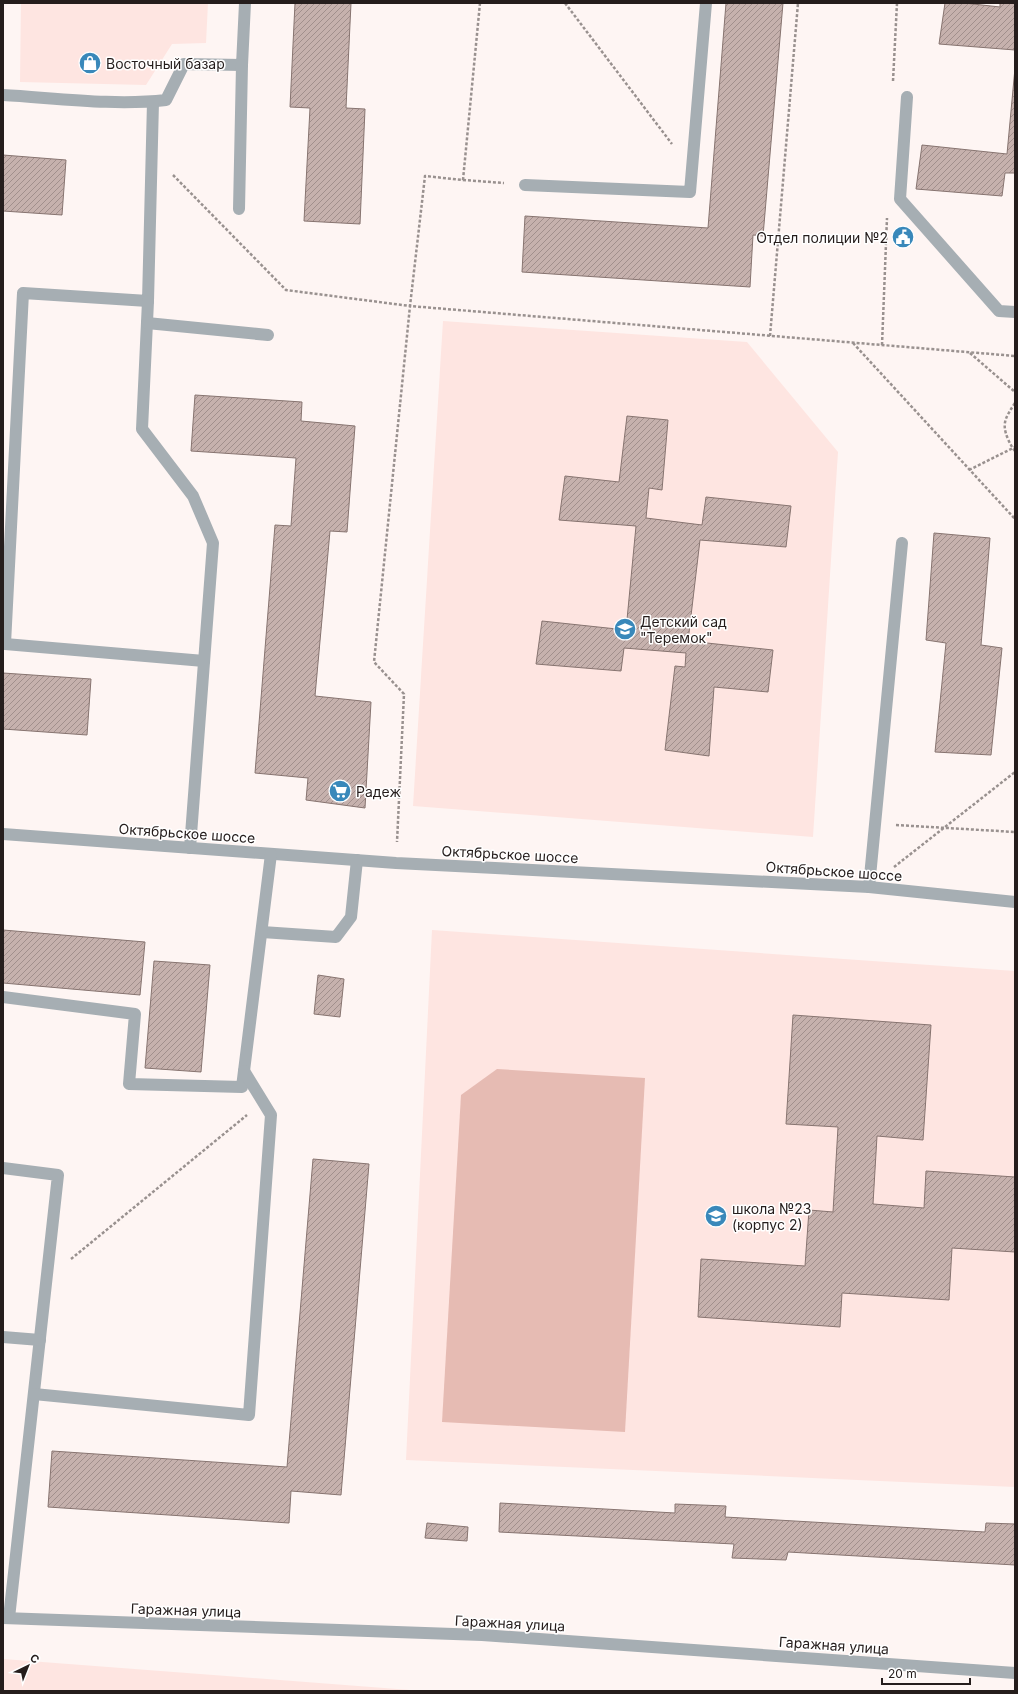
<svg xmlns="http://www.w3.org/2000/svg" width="1018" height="1694" font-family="Inter,sans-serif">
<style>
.built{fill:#fee5e1}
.pitch{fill:#e6bbb3}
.building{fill:url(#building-hatch);stroke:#877470}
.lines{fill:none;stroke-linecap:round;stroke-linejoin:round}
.path{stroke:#99918f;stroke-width:2.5;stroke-dasharray:3 2;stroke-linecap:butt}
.minor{stroke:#a6aeb3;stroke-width:12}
.labels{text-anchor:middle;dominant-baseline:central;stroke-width:3;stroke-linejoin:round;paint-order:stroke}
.poi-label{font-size:14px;fill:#251d1c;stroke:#fff;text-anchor:start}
.street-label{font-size:14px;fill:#251d1c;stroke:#fff}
</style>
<defs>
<pattern id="building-hatch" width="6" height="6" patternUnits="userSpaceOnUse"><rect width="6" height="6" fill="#c6b1ad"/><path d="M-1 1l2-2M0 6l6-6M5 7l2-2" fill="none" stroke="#a18f8c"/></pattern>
</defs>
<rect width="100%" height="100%" fill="#fef5f3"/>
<g class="built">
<path d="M21 3H208L206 43 172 44 146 85 20 82Z"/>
<path d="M443 321 747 342 838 452 813 837 413 806Z"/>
<path d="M432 930 1015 971V1487L406 1460Z"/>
<path d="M3 1659 423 1691H3Z"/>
</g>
<path class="pitch" d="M497 1069 645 1078 625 1432 442 1422 461 1095Z"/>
<g class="building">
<path d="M295 3H351L346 108 365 109 360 224 304 221 310 108 290 107Z"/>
<path d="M726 3H783L763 236 753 235 750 287 522 272 525 216 708 228Z"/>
<path d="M945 3H964L1000 7V3H1015V50L939 44Z"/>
<path d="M1015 68V173H1005L1002 196 916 189 922 145 1007 154Z"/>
<path d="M3 155 66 160 62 215 3 211Z"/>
<path d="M195 395 302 402 301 421 355 426 347 532 330 531 315 696 371 702 365 808 306 800 308 778 255 773 275 525 291 526 296 458 191 451Z"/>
<path d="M627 416 668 420 662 490 649 488 646 518 702 525 706 497 791 506 786 547 700 540 688 641 773 650 768 692 714 687 709 756 665 750 675 666 685 667 686 653 624 648 621 671 536 664 542 621 626 630 636 526 559 520 565 476 619 482Z"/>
<path d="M934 533 990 538 981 645 1002 648 991 755 935 752 946 643 926 640Z"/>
<path d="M3 673 91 679 87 735 3 729Z"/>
<path d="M3 930 145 942 140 995 3 983Z"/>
<path d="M154 961 210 965 201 1072 145 1068Z"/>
<path d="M318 975 344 979 340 1017 314 1014Z"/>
<path d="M793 1015 931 1025 923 1140 877 1136 873 1204 924 1208 926 1171 1015 1177V1252L952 1248 949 1300 842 1293 840 1327 698 1317 701 1259 805 1266 809 1210 833 1212 838 1127 786 1124Z"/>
<path d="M313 1159 369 1164 341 1495 291 1491 289 1523 48 1507 52 1451 287 1467Z"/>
<path d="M500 1503 675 1513V1504L726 1506 725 1517 985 1532 986 1523 1015 1524V1565L788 1552 786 1560 732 1558 734 1544 499 1532Z"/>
<path d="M427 1523 468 1527 467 1541 425 1538Z"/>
</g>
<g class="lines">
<g class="path">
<path d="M480 3 463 180 425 176 410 306 1015 356"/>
<path d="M565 3 672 144"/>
<path d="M893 81 897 3"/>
<path d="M173 175 286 290 410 306 374 662 404 694 397 842"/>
<path d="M463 180 504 183"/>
<path d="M770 336 798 3"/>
<path d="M853 343 1015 519"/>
<path d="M882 345 887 218"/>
<path d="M970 353 1015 392"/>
<path d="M1015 403C1006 417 1001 423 1008 439 1010 444 1012 447 1015 451"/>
<path d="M969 470 1015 447"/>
<path d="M896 825 1015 832"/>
<path d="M894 867 1015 772"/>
<path d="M71 1259 247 1115"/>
</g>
<g class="minor">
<path d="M3 95C56 98 114 106 166 100L184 64 242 65 245 3"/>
<path d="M907 97 900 199 999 311 1015 312"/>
<path d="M153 102 148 301 23 293 5 644 204 661"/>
<path d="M525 185 690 192 706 3"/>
<path d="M239 209 242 65"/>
<path d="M148 301 142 429 193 496 213 543 190 848"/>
<path d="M147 323 268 335"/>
<path d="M3 834 396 863 869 887 1015 902"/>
<path d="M869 887 902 543"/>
<path d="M262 932 336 937 351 917 357 860"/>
<path d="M3 997 135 1014 129 1084 242 1087 271 854"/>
<path d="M3 1168 58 1175 9 1618"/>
<path d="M3 1337 40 1340"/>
<path d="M34 1394 249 1415 271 1115 244 1071"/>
<path d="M3 1618 482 1635 1015 1673"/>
</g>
</g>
<defs>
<g id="shop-disc" transform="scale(1.15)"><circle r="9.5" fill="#3988ba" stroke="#fff"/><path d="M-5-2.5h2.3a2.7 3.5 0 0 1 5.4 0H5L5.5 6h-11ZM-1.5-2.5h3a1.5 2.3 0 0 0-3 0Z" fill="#fff"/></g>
<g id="civic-disc" transform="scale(1.15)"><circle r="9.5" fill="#3988ba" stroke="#fff"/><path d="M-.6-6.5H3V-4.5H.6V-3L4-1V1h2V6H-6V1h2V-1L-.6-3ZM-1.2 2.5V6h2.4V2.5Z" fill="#fff"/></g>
<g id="school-disc" transform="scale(1.15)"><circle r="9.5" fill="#3988ba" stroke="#fff"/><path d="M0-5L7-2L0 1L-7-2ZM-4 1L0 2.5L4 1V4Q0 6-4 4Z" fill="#fff"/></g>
<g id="supermarket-disc" transform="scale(1.15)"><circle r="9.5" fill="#3988ba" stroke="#fff"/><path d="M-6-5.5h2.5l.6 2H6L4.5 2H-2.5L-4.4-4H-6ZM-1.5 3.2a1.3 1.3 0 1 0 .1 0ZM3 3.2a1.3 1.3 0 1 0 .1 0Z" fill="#fff"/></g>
</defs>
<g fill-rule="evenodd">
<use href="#shop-disc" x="90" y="63"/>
<use href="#civic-disc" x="903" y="237"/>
<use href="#school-disc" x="625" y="629"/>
<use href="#supermarket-disc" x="340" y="791"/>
<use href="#school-disc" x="716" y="1216"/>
</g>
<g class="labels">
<g class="poi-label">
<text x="106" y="63">Восточный базар</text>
<text x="888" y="237" text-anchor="end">Отдел полиции №2</text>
<text x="640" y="621">Детский сад<tspan x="640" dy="16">"Теремок"</tspan></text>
<text x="356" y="791">Радеж</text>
<text x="732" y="1208">школа №23<tspan x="732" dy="16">(корпус 2)</tspan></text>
</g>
<g class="street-label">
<text transform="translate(187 833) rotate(4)">Октябрьское шоссе</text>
<text transform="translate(510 854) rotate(3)">Октябрьское шоссе</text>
<text transform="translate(834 871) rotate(4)">Октябрьское шоссе</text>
<text transform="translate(186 1610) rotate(2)">Гаражная улица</text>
<text transform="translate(510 1623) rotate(3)">Гаражная улица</text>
<text transform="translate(834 1645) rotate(4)">Гаражная улица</text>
</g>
</g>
<rect width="1018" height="1694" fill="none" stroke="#251d1c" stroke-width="8"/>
<g transform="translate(28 1666) rotate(43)" stroke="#ffffff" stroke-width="3" paint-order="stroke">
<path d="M0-3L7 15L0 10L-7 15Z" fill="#251d1c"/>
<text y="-6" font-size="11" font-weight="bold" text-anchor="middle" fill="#251d1c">С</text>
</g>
<path d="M882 1678v6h88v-6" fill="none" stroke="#251d1c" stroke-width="2"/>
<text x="888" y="1678" font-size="12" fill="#251d1c" stroke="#ffffff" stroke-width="3" paint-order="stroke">20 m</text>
</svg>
